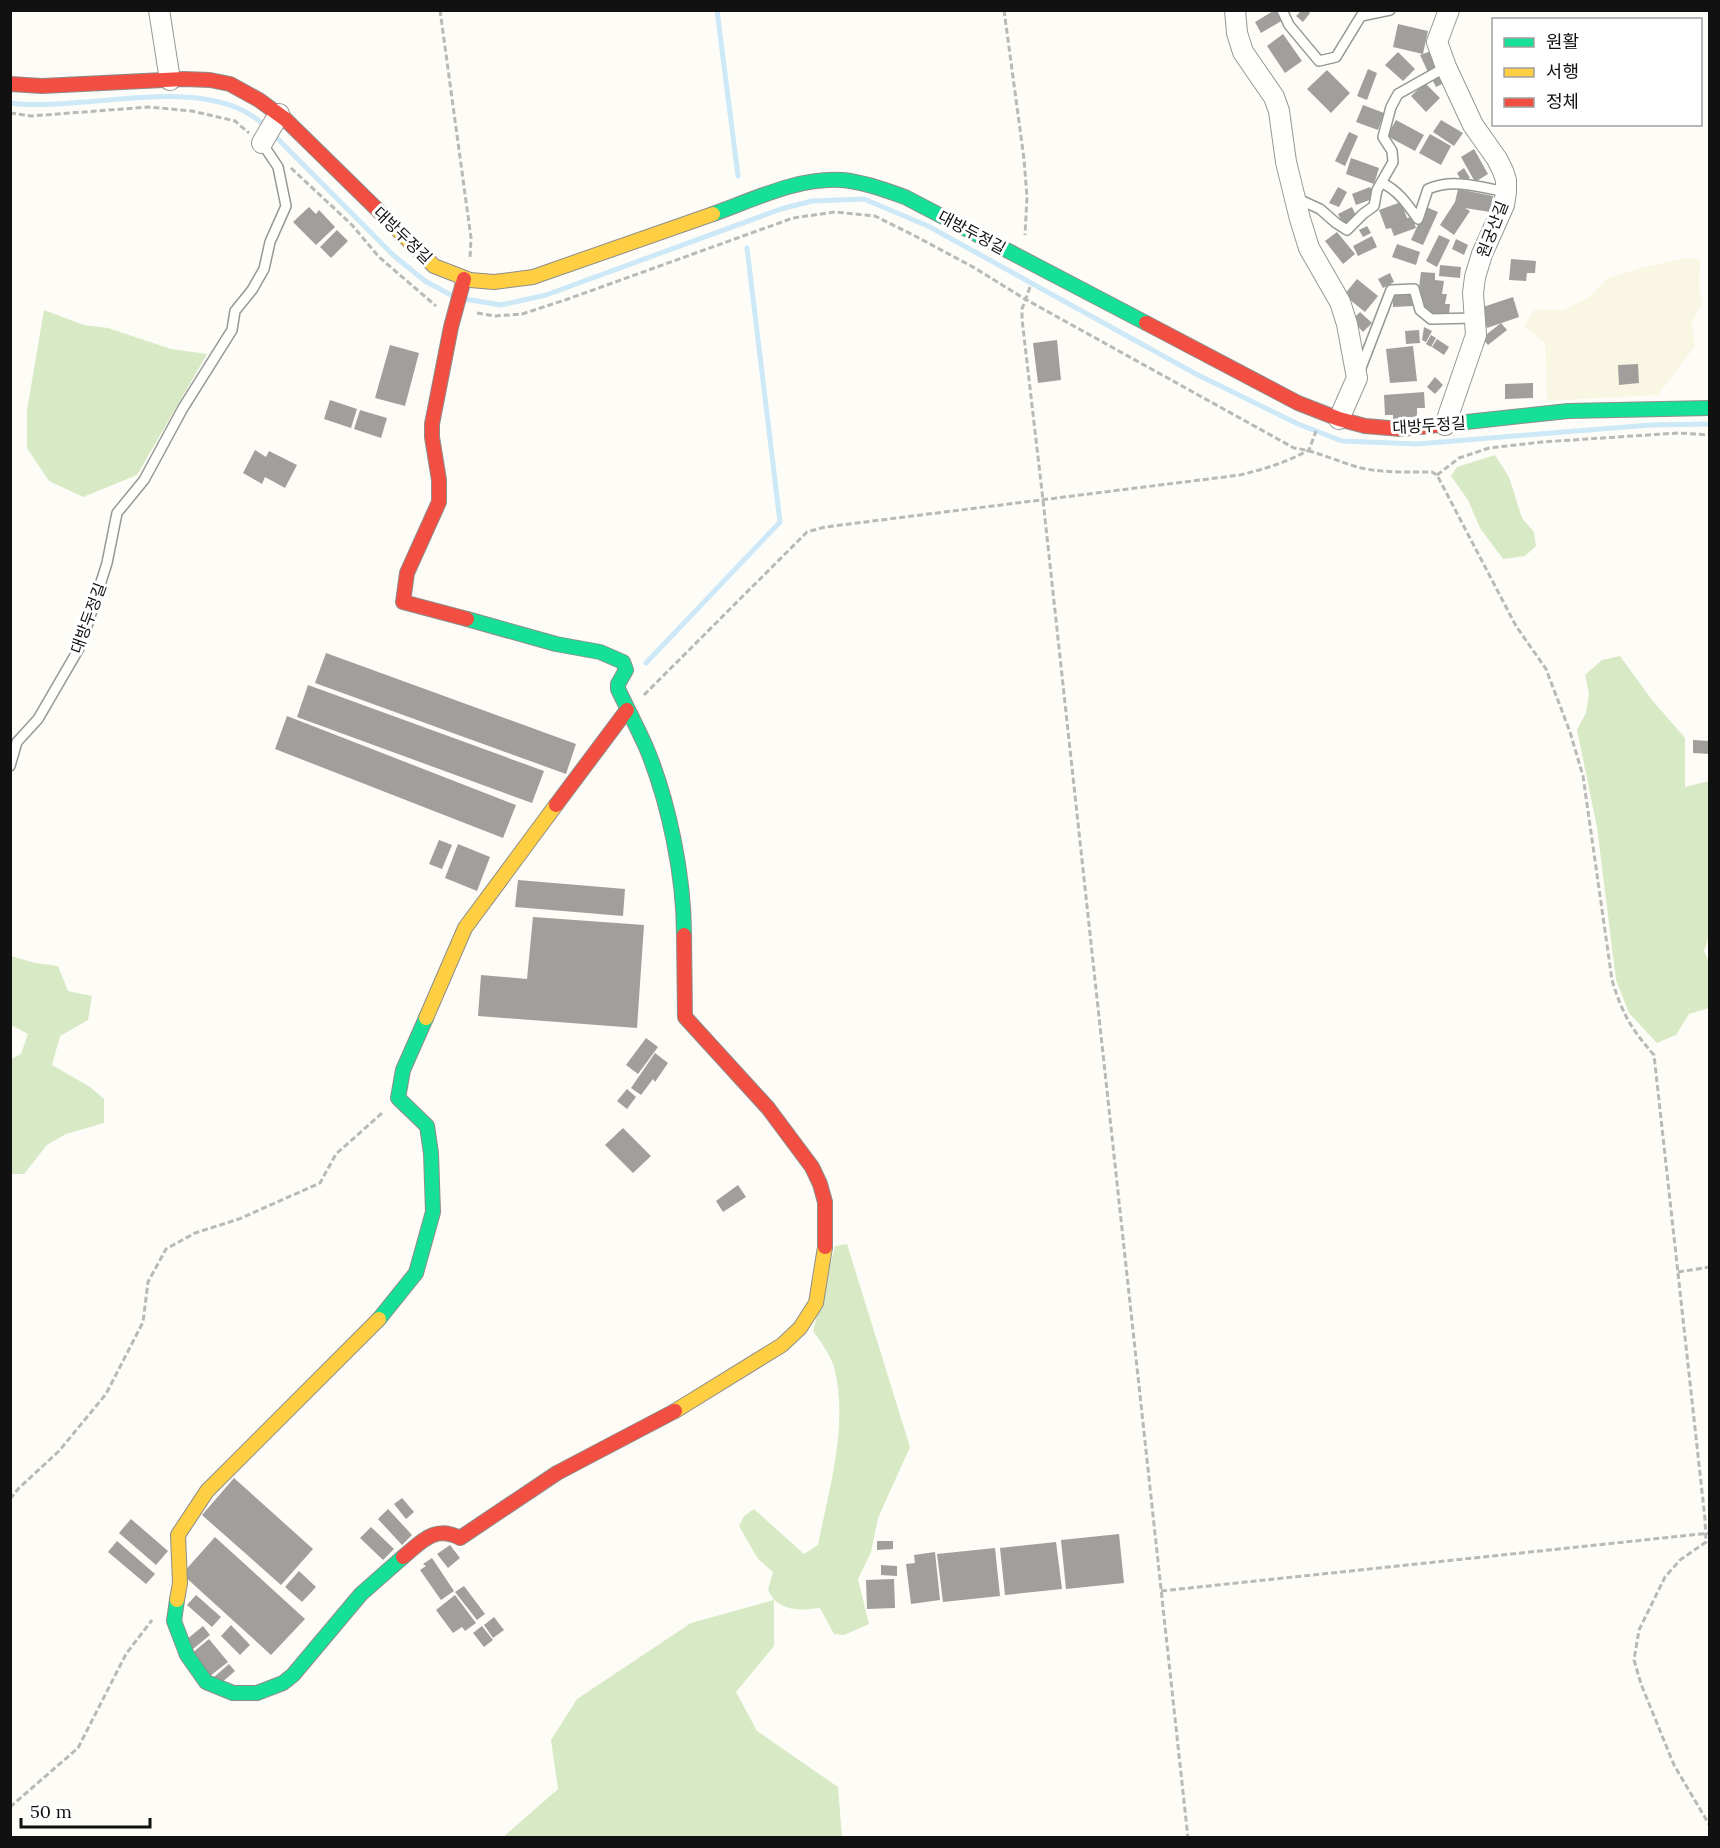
<svg xmlns="http://www.w3.org/2000/svg" width="1720" height="1848" font-family="Lora,'Noto Sans KR',serif">
<style>
.farmland{fill:#f9f7e4}
.forest{fill:#d8eac5}
.lines{fill:none;stroke-linecap:round;stroke-linejoin:round}
.stream{stroke:#cde8f7;stroke-width:5}
.building{fill:#a19f9c}
.lane-casing{stroke:#979795;stroke-width:12}
.street-casing{stroke:#979795;stroke-width:22}
.fast-casing{stroke:#8e8d8b;stroke-width:16}
.slow-casing{stroke:#8e8d8b;stroke-width:16}
.jam-casing{stroke:#8e8d8b;stroke-width:16}
.path{stroke:#b9b9b8;stroke-width:3;stroke-dasharray:6 3;stroke-linecap:butt}
.lane{stroke:#fffffe;stroke-width:9}
.street{stroke:#fffffe;stroke-width:20}
.fast{stroke:#16e098;stroke-width:14}
.slow{stroke:#ffcf43;stroke-width:14}
.jam{stroke:#f24e42;stroke-width:14}
.labels{text-anchor:middle;dominant-baseline:central;stroke-width:6;stroke-linejoin:round;paint-order:stroke}
.street-label{font-size:16px;fill:#111;stroke:#fff}
</style>
<rect width="100%" height="100%" fill="#fdfcf7"/>
<path class="farmland" d="M1685 258 1700 259 1699 288 1702 303 1692 323 1695 346 1658 395 1547 401 1545 343 1524 326 1535 309 1563 310 1589 297 1608 278 1640 268Z"/>
<g class="forest">
<path d="M44 310 84 325 108 328 171 349 207 354 137 475 83 497 49 481 27 448V410Z"/>
<path d="M1495 455 1509 477 1522 518 1534 532 1536 546 1525 556 1503 559 1480 528 1468 500 1451 476 1457 467Z"/>
<path d="M1620 656 1652 700 1685 738V787L1709 781 1710 934 1704 951 1709 962V1008L1689 1014 1676 1035 1657 1043 1629 1013 1616 980 1597 827 1577 730 1586 713 1589 693 1585 675 1602 660Z"/>
<path d="M11 956 35 963 58 966 68 991 92 996 88 1020 60 1036 52 1065 90 1087 104 1099V1123L66 1134 47 1145 24 1174H11V1059L21 1054 28 1034 11 1025Z"/>
<path d="M847 1244 910 1447 878 1518 871 1552 858 1579 869 1624 844 1635 834 1634 820 1608C801 1610 790 1612 774 1600V1646L736 1692 757 1731 838 1787 842 1837 502 1838 558 1789 551 1740 577 1699 691 1623 774 1600 768 1590 773 1572 758 1559 739 1526 744 1516 754 1509 804 1554 818 1545C829 1488 849 1425 834 1367 830 1354 820 1341 813 1331L835 1246Z"/>
</g>
<g class="lines">
<g class="stream">
<path d="M717 10 738 176"/>
<path d="M10 103C84 113 208 70 265 126"/>
<path d="M272 133 393 255 425 281 451 295"/>
<path d="M465 299 501 305 546 295 781 209 812 201 864 199 928 226 1196 374 1298 424 1342 441 1417 444 1650 425 1710 424"/>
<path d="M646 663 780 522 747 248"/>
</g>
</g>
<g class="building">
<path d="M1275 10H1278L1283 20 1261 33 1255 22Z"/>
<path d="M1302 10H1308L1310 13 1303 22 1296 16Z"/>
<path d="M1398 24 1428 31 1423 54 1393 47Z"/>
<path d="M1283 34 1302 61 1285 73 1267 46Z"/>
<path d="M1431 51 1438 68 1428 72 1420 55Z"/>
<path d="M1398 52 1415 69 1403 81 1385 65Z"/>
<path d="M1368 69 1377 73 1367 100 1357 96Z"/>
<path d="M1327 70 1350 93 1331 113 1307 89Z"/>
<path d="M1442 74 1446 82 1436 87 1432 79Z"/>
<path d="M1425 83 1440 98 1426 112 1411 96Z"/>
<path d="M1363 105 1384 113 1378 130 1356 122Z"/>
<path d="M1396 120 1424 135 1415 151 1387 136Z"/>
<path d="M1441 120 1463 133 1454 146 1433 132Z"/>
<path d="M1349 132 1358 136 1345 166 1335 161Z"/>
<path d="M1430 134 1451 146 1441 165 1419 153Z"/>
<path d="M1474 149 1488 174 1475 182 1461 157Z"/>
<path d="M1351 158 1379 168 1374 184 1346 174Z"/>
<path d="M1464 168 1470 178 1462 182 1457 173Z"/>
<path d="M1338 187 1347 192 1339 207 1329 203Z"/>
<path d="M1370 187 1375 198 1356 205 1352 194Z"/>
<path d="M1458 189 1493 196 1490 212 1465 208 1470 211 1454 235 1440 225 1455 202Z"/>
<path d="M1401 202 1407 218 1412 217 1416 228 1394 236 1391 228 1386 229 1379 210Z"/>
<path d="M309 207 316 214 319 210 335 227 316 245 293 222Z"/>
<path d="M1352 207 1357 218 1343 225 1338 214Z"/>
<path d="M1426 207 1438 212 1423 245 1411 240Z"/>
<path d="M1367 226 1371 233 1363 237 1359 230Z"/>
<path d="M337 230 348 241 331 258 320 247Z"/>
<path d="M1337 232 1355 254 1343 264 1325 241Z"/>
<path d="M1439 235 1450 240 1437 267 1426 261Z"/>
<path d="M1372 236 1377 247 1358 256 1353 246Z"/>
<path d="M1456 239 1468 245 1464 255 1452 249Z"/>
<path d="M1397 244 1420 252 1416 265 1392 257Z"/>
<path d="M1511 259 1536 261 1535 273H1527L1526 281 1509 280Z"/>
<path d="M1440 265 1461 267 1460 278 1439 276Z"/>
<path d="M1421 272 1435 273V280L1444 281 1442 294H1447L1445 304H1450L1449 315 1434 316 1425 313 1418 295Z"/>
<path d="M1390 273 1394 282 1383 288 1378 279Z"/>
<path d="M1357 279 1378 296 1365 312 1344 295Z"/>
<path d="M1412 292 1413 306 1393 307V293Z"/>
<path d="M1513 297 1519 317 1487 328 1480 308Z"/>
<path d="M1360 312 1372 323 1363 332 1352 320Z"/>
<path d="M1501 323 1507 330 1488 345 1482 338Z"/>
<path d="M1424 327 1432 331 1426 342 1422 340Z"/>
<path d="M1419 330 1420 343 1406 344 1405 331Z"/>
<path d="M1431 335 1436 338 1431 347 1426 344Z"/>
<path d="M1437 339 1449 347 1444 355 1432 347Z"/>
<path d="M1057 340 1061 380 1038 383 1033 343Z"/>
<path d="M390 345 419 353 405 406 375 398Z"/>
<path d="M1413 346 1417 381 1390 383 1386 349Z"/>
<path d="M1638 364 1639 383 1619 385 1618 365Z"/>
<path d="M1435 377 1443 385 1435 394 1427 387Z"/>
<path d="M1533 383V398L1505 399V384Z"/>
<path d="M1424 392 1425 408H1417V417L1393 419V415H1385L1384 395Z"/>
<path d="M330 400 357 409 351 428 324 419Z"/>
<path d="M360 410 387 418 381 438 354 429Z"/>
<path d="M255 450 266 457 269 451 297 465 285 488 265 477 262 484 243 473Z"/>
<path d="M326 653 576 744 566 774 315 683Z"/>
<path d="M308 685 544 771 532 803 297 717Z"/>
<path d="M287 716 516 805 503 838 275 749Z"/>
<path d="M1693 740 1710 741V754L1693 753Z"/>
<path d="M439 840 452 845 442 869 429 864Z"/>
<path d="M458 844 490 857 477 891 445 878Z"/>
<path d="M518 880 625 889 623 916 515 907Z"/>
<path d="M533 917 644 925 637 1028 478 1016 481 975 527 979Z"/>
<path d="M646 1038 658 1047 638 1074 626 1065Z"/>
<path d="M655 1053 668 1063 655 1082 653 1079 641 1095 631 1088Z"/>
<path d="M627 1089 636 1097 627 1109 617 1101Z"/>
<path d="M623 1128 651 1156 633 1173 605 1145Z"/>
<path d="M738 1185 746 1197 723 1212 716 1201Z"/>
<path d="M234 1478 313 1549 281 1585 202 1515Z"/>
<path d="M402 1498 414 1512 406 1519 394 1504Z"/>
<path d="M388 1509 412 1535 402 1545 378 1519Z"/>
<path d="M131 1519 168 1551 156 1565 119 1533Z"/>
<path d="M371 1527 394 1549 383 1560 360 1538Z"/>
<path d="M1119 1534 1124 1583 1066 1589 1061 1540Z"/>
<path d="M215 1537 305 1619 271 1655 182 1574Z"/>
<path d="M117 1541 155 1574 146 1584 108 1552Z"/>
<path d="M877 1541H893V1549L877 1550Z"/>
<path d="M1056 1542 1062 1589 1005 1595 1000 1548Z"/>
<path d="M450 1545 460 1558 448 1568 437 1554Z"/>
<path d="M995 1548 1000 1596 943 1602 937 1554Z"/>
<path d="M935 1552 940 1600 911 1604 906 1564 915 1563 914 1555Z"/>
<path d="M432 1558 454 1591 441 1600 420 1570 426 1566 423 1564Z"/>
<path d="M881 1565 897 1566V1576L881 1575Z"/>
<path d="M299 1571 316 1587 302 1602 285 1587Z"/>
<path d="M894 1579 895 1608 867 1609 866 1580Z"/>
<path d="M464 1586 485 1614 477 1620 455 1592Z"/>
<path d="M196 1595 221 1617 212 1627 187 1605Z"/>
<path d="M455 1595 476 1623 465 1631 462 1627 453 1633 436 1610Z"/>
<path d="M494 1617 504 1630 493 1638 484 1625Z"/>
<path d="M231 1625 250 1645 240 1655 221 1636Z"/>
<path d="M203 1626 210 1635 193 1649 186 1640Z"/>
<path d="M482 1626 493 1640 484 1647 473 1633Z"/>
<path d="M209 1639 228 1662 210 1676 191 1654Z"/>
<path d="M229 1664 235 1671 220 1684 214 1677Z"/>
</g>
<g class="lines">
<g class="lane-casing">
<g id="lane">
<path d="M1282 10 1289 25 1319 61 1336 57 1361 16 1390 10"/>
<path d="M1382 183C1398 190 1408 205 1418 219L1428 189C1453 178 1480 187 1506 192"/>
<path d="M1296 198 1320 209 1336 223 1347 230 1363 214 1374 206 1377 190 1393 162 1392 151 1383 137 1391 107 1398 94 1446 67"/>
<path d="M1359 373 1391 290 1414 289 1420 310 1431 319 1474 318"/>
<path d="M10 766 17 742 38 719 81 645 107 563 117 513 144 480 183 408 232 330 235 311 252 290 264 269 270 242 286 206 278 167 262 143"/>
</g>
</g>
<g class="street-casing">
<g id="street">
<path d="M159 10 170 80"/>
<path d="M1235 10 1237 33 1243 52 1274 97 1279 111 1286 162 1300 219 1309 248 1340 302 1347 324 1357 378 1339 419"/>
<path d="M262 143 279 114"/>
<path d="M1445 425 1476 335 1473 293 1475 277 1482 254 1504 205 1506 192V180L1503 171 1497 159 1473 125 1446 67 1437 42 1449 10"/>
</g>
</g>
<g class="fast-casing">
<g id="fast">
<path d="M713 214C753 200 798 177 842 180 864 182 885 190 905 197L1146 323"/>
<path d="M1448 424 1568 411 1710 408"/>
<path d="M467 619 556 644 600 652 623 662 626 670 618 684V689C627 708 637 727 646 747 669 802 684 876 684 935"/>
<path d="M379 1319 416 1273 433 1212 431 1153 427 1126 398 1098 403 1070 426 1018"/>
<path d="M177 1600 174 1621 187 1655 206 1682 233 1693H257L283 1683 293 1675 361 1594 403 1557"/>
</g>
</g>
<g class="slow-casing">
<g id="slow">
<path d="M389 221 434 266 470 280 494 282 533 277 713 214"/>
<path d="M426 1018 465 928 556 805"/>
<path d="M675 1411 782 1345 800 1328 816 1303 825 1247"/>
<path d="M177 1600 180 1583 178 1535 207 1491 379 1319"/>
</g>
</g>
<g class="jam-casing">
<g id="jam">
<path d="M10 84 42 86 184 79 210 80 230 84 259 100 285 119 389 221"/>
<path d="M464 279 451 327 432 424V437L439 480V502L407 573 403 602 467 619"/>
<path d="M1146 323 1298 403 1339 419 1365 426 1401 429 1448 424"/>
<path d="M556 805 627 710"/>
<path d="M684 935 685 1017 768 1108 812 1167 820 1184 825 1202V1247"/>
<path d="M403 1557C422 1541 435 1525 460 1538L557 1473 675 1411"/>
</g>
</g>
<g class="path">
<path d="M440 10 471 238 470 259"/>
<path d="M1004 10 1024 159 1027 197 1025 235"/>
<path d="M10 113 31 116 149 107 192 111 235 121 249 133"/>
<path d="M291 168 352 225 379 257 436 306"/>
<path d="M1030 287 1022 309V319L1043 500 1188 1838"/>
<path d="M477 313 495 316 522 314 568 299 793 218 835 212 875 216 917 237 973 267 1025 299 1294 448C1317 451 1338 462 1361 468 1385 473 1408 472 1432 472L1437 475 1516 626 1546 669 1570 732 1583 776 1612 980C1622 1013 1631 1029 1654 1055L1705 1519 1706 1542 1680 1560 1665 1577 1639 1630 1634 1660 1641 1684 1674 1765 1710 1826"/>
<path d="M1437 475 1459 458 1489 448 1542 442 1678 433 1710 435"/>
<path d="M644 695 807 532 825 527 1240 475C1265 469 1287 462 1309 450L1316 431"/>
<path d="M1678 1272 1710 1267"/>
<path d="M10 1499 19 1488 59 1451 106 1394 143 1322 148 1282 166 1249 195 1233 239 1219 320 1183 336 1154 382 1113"/>
<path d="M1161 1591 1710 1533"/>
<path d="M10 1807 78 1748 126 1654 152 1620"/>
</g>
<use href="#lane" class="lane"/>
<use href="#street" class="street"/>
<use href="#fast" class="fast"/>
<use href="#slow" class="slow"/>
<use href="#jam" class="jam"/>
</g>
<g class="labels">
<g class="street-label">
<text transform="translate(1492 229) rotate(-69)">원궁산길</text>
<text transform="translate(972 232) rotate(28)">대방두정길</text>
<text transform="translate(403 235) rotate(44)">대방두정길</text>
<text transform="translate(1429 425) rotate(-4)">대방두정길</text>
<text transform="translate(88 618) rotate(-70)">대방두정길</text>
</g>
</g>
<rect width="1720" height="1848" fill="none" stroke="#111111" stroke-width="24"/>
<rect x="1492" y="18" width="210" height="108" fill="#ffffff" stroke="#a0a0a0" stroke-width="1.5"/>
<rect x="1504" y="38" width="30" height="9" fill="#16e098" stroke="#a0a0a0" stroke-width="1.5"/>
<text x="1546" y="48" font-size="18" fill="#111111">원활</text>
<rect x="1504" y="68" width="30" height="9" fill="#ffcf43" stroke="#a0a0a0" stroke-width="1.5"/>
<text x="1546" y="78" font-size="18" fill="#111111">서행</text>
<rect x="1504" y="98" width="30" height="9" fill="#f24e42" stroke="#a0a0a0" stroke-width="1.5"/>
<text x="1546" y="108" font-size="18" fill="#111111">정체</text>
<path d="M21 1818v9h129v-9" fill="none" stroke="#111111" stroke-width="3"/>
<text x="30" y="1818" font-size="18" fill="#111111" stroke="#ffffff" stroke-width="4.5" paint-order="stroke">50 m</text>
</svg>
